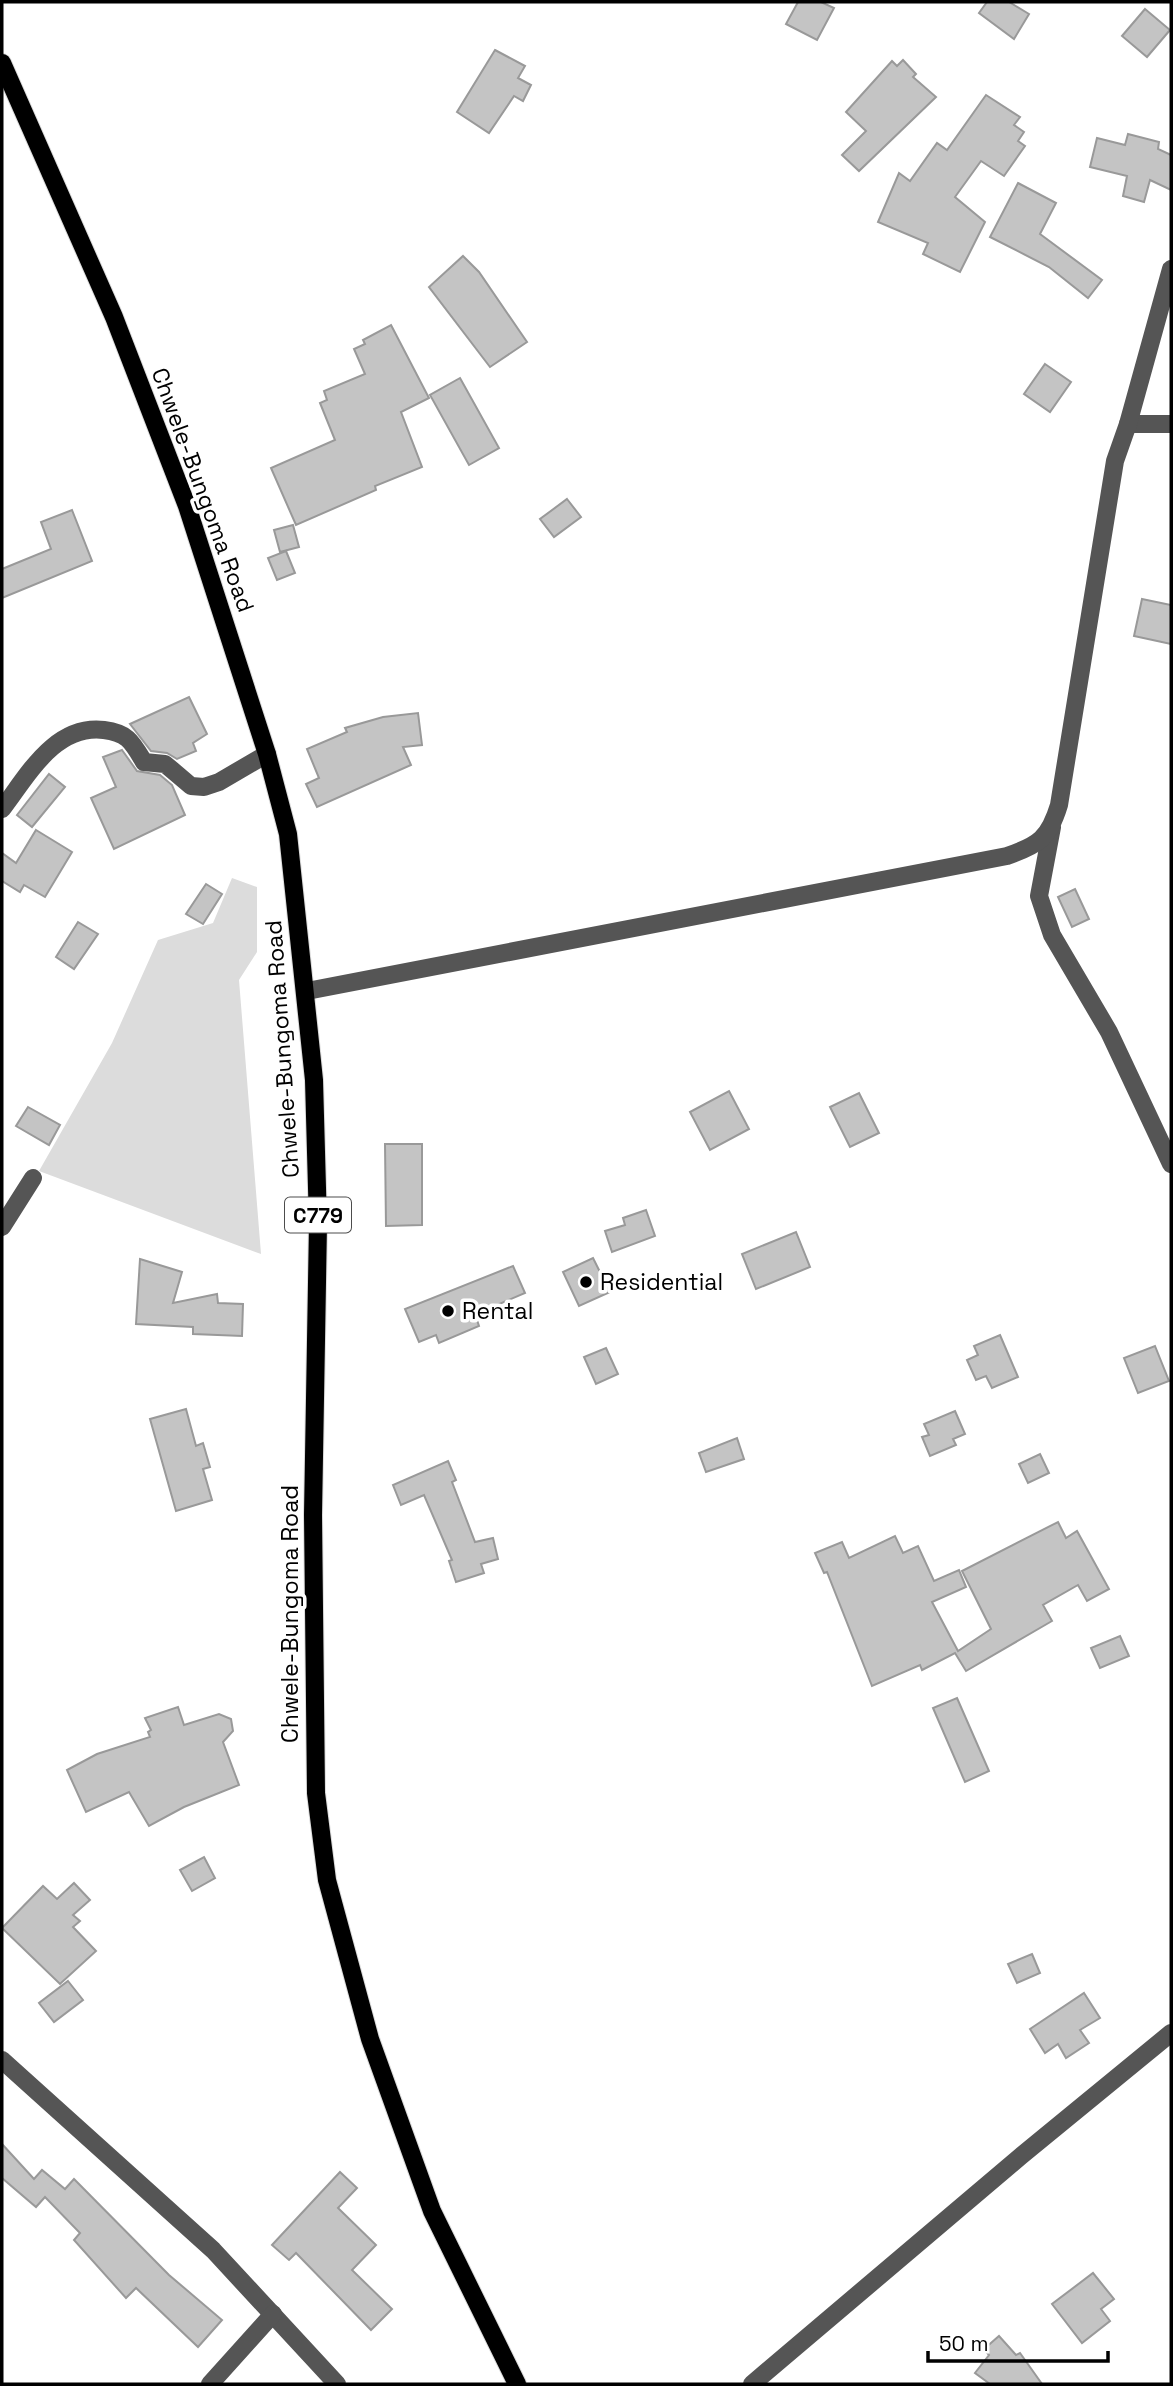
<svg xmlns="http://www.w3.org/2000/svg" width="1173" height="2386" font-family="'Space Grotesk',sans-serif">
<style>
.green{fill:#dcdcdc}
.building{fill:#c4c4c4;stroke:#999;stroke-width:2}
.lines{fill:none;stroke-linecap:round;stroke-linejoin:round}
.major-casing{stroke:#dbdbdb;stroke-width:20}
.minor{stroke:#555;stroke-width:18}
.major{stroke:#000;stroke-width:18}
.poi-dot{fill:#000;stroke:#fff;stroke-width:2.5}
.labels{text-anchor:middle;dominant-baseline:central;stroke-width:7;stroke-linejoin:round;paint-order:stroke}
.shield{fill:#fff;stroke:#4c4c4c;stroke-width:2}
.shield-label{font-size:21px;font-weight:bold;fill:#000}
.street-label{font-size:23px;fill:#000;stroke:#fff}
.poi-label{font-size:23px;fill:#000;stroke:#fff;text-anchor:start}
</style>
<rect width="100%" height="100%" fill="#fff"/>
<path class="green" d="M232 878 257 887V952L239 980 261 1254 39 1171 112 1043 158 940 213 923Z"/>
<g class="building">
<path d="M798 2H821L834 8 817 40 786 24Z"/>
<path d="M987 2H1009L1029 14 1014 39 979 13Z"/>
<path d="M1145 9 1170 30 1147 57 1122 36Z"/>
<path d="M495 50 525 66 518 78 531 85 523 101 514 96 489 133 457 112Z"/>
<path d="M903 60 916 74 913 77 936 97 859 171 842 155 866 131 846 112 892 61 897 66Z"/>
<path d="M986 95 1020 117 1014 125 1024 132 1018 141 1025 146 1004 176 981 161 955 197 985 222 960 272 923 254 928 243 878 222 899 173 910 181 937 143 947 150Z"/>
<path d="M1128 134 1159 142 1158 149 1171 155V190L1150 180 1144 202 1123 196 1127 176 1090 167 1097 138 1125 145Z"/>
<path d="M1018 183 1056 203 1040 234 1102 280 1088 298 1049 267 990 237Z"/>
<path d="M463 256 479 272 527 342 490 367 429 287Z"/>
<path d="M391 325 429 398 401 412 422 467 375 486 376 490 296 525 271 468 335 440 320 403 327 400 324 391 365 374 354 349 365 344 363 340Z"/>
<path d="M1045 364 1071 382 1050 412 1024 394Z"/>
<path d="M460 378 499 448 469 465 430 395Z"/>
<path d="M567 499 581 517 554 537 540 519Z"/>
<path d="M72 510 92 561 2 598V569L51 549 41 522Z"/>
<path d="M293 525 299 547 280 552 274 530Z"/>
<path d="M286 551 295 573 277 580 268 558Z"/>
<path d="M1142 599 1171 605V644L1134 636Z"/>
<path d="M189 697 207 734 193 743 196 751 177 759 167 753 151 751 130 724Z"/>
<path d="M418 713 422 745 403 747 411 765 317 807 306 784 319 778 307 749 347 732 345 728 383 717Z"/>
<path d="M122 750 137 771 160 775 172 785 185 815 114 849 91 798 116 787 103 757Z"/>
<path d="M49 774 65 787 32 827 17 815Z"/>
<path d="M36 830 72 852 45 897 24 885 20 892 2 881V853L16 863Z"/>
<path d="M206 884 222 894 203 924 186 914Z"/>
<path d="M1075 889 1089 919 1072 927 1058 897Z"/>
<path d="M78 922 98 934 74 969 56 957Z"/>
<path d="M729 1091 749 1129 710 1150 690 1112Z"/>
<path d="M859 1093 879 1133 850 1147 830 1107Z"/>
<path d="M28 1107 60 1125 49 1145 16 1126Z"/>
<path d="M385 1144H422V1225L386 1226Z"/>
<path d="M646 1210 655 1236 612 1252 605 1231 625 1225 623 1218Z"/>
<path d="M796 1232 810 1267 756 1289 742 1254Z"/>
<path d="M593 1258 610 1292 579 1306 563 1272Z"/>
<path d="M140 1259 182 1272 173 1303 217 1294 218 1303 243 1304 242 1336 193 1334V1327L136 1324Z"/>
<path d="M513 1266 525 1293 490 1308 492 1314 477 1320 479 1326 439 1343 436 1335 419 1342 405 1309Z"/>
<path d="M1000 1335 1018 1377 992 1388 986 1376 976 1380 967 1360 978 1355 974 1346Z"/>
<path d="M1155 1346 1169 1381 1138 1393 1124 1358Z"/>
<path d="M606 1348 618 1374 596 1384 584 1357Z"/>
<path d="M186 1409 196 1446 203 1443 210 1467 203 1469 212 1500 176 1511 150 1419Z"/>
<path d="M955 1411 965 1434 953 1439 956 1445 930 1456 922 1437 929 1435 924 1424Z"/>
<path d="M737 1438 744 1459 706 1472 699 1453Z"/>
<path d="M1040 1454 1049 1473 1028 1483 1019 1464Z"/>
<path d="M448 1461 456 1480 452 1482 475 1542 493 1538 498 1559 481 1564 484 1573 456 1582 449 1561 452 1560 424 1495 401 1505 393 1485Z"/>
<path d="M1058 1522 1066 1538 1077 1531 1109 1589 1087 1601 1078 1585 1043 1605 1052 1621 966 1671 955 1653 922 1670 920 1665 872 1686 827 1572 824 1573 815 1553 842 1542 849 1558 895 1536 903 1553 918 1546 934 1581 959 1570 966 1587 932 1602 958 1651 991 1629 962 1571Z"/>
<path d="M1120 1636 1129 1656 1100 1668 1091 1648Z"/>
<path d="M957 1698 989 1771 965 1782 933 1708Z"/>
<path d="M178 1707 184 1725 219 1714 231 1719 233 1731 223 1742 239 1785 184 1807 149 1826 129 1792 86 1812 67 1770 97 1754 150 1737 148 1732 151 1730 145 1718Z"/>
<path d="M204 1857 215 1878 192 1891 180 1870Z"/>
<path d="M74 1883 90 1900 73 1915 80 1921 73 1927 96 1951 60 1984 2 1928 43 1886 57 1899Z"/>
<path d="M1032 1954 1040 1973 1017 1983 1008 1964Z"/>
<path d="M68 1981 83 2000 54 2022 39 2003Z"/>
<path d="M1084 1993 1100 2018 1080 2030 1089 2043 1066 2058 1058 2044 1045 2053 1030 2029Z"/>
<path d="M2 2144 34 2179 42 2170 65 2189 74 2179 169 2275 222 2320 198 2347 136 2288 126 2298 74 2240 80 2233 45 2197 36 2207 2 2178Z"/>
<path d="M340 2172 357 2188 338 2208 376 2245 352 2270 392 2309 371 2330 296 2253 289 2260 272 2245Z"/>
<path d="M1093 2273 1114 2299 1101 2309 1110 2321 1082 2343 1052 2304Z"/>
<path d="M999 2336 1016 2355 1020 2353 1042 2384H990L975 2373 989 2355 984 2349Z"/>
</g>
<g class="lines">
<g class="major-casing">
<path id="major" d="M2 63 114 317 187 506 267 754 288 834 314 1080 318 1224 313 1515 316 1793 327 1880 370 2039 432 2211 517 2384"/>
</g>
<g class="minor">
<path d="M1128 424H1171"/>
<path d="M2 809C28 775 55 724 104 730 128 733 132 742 144 762L165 764 191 786 204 787 219 782 267 754"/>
<path d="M1052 827 1039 896 1052 935 1109 1032 1171 1164"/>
<path d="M307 991 1007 856C1039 845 1049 838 1059 805L1115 461 1128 424 1171 269"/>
<path d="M2 1227 33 1178"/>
<path d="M2 2060 213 2250 337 2384"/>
<path d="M210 2384 273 2314"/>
<path d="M752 2384 1021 2156 1171 2033"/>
</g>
<use href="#major" class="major"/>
</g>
<g class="poi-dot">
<circle cx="586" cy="1282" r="7"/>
<circle cx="448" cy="1311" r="7"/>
</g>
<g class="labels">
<rect class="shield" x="285" y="1197.5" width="66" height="35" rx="5"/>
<g class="shield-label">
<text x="318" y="1215">C779</text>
</g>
<g class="street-label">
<text transform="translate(203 490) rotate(70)">Chwele-Bungoma Road</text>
<text transform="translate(282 1049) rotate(-94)">Chwele-Bungoma Road</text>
<text transform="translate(290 1614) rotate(-90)">Chwele-Bungoma Road</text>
</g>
<g class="poi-label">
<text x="600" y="1282">Residential</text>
<text x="462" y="1311">Rental</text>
</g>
</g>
<rect width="1173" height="2386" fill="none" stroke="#000000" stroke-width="7"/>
<path d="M928 2351v10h180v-10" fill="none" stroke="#000000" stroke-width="3.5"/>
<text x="939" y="2351" font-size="21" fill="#000000" stroke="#ffffff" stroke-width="5" paint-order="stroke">50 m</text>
</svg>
